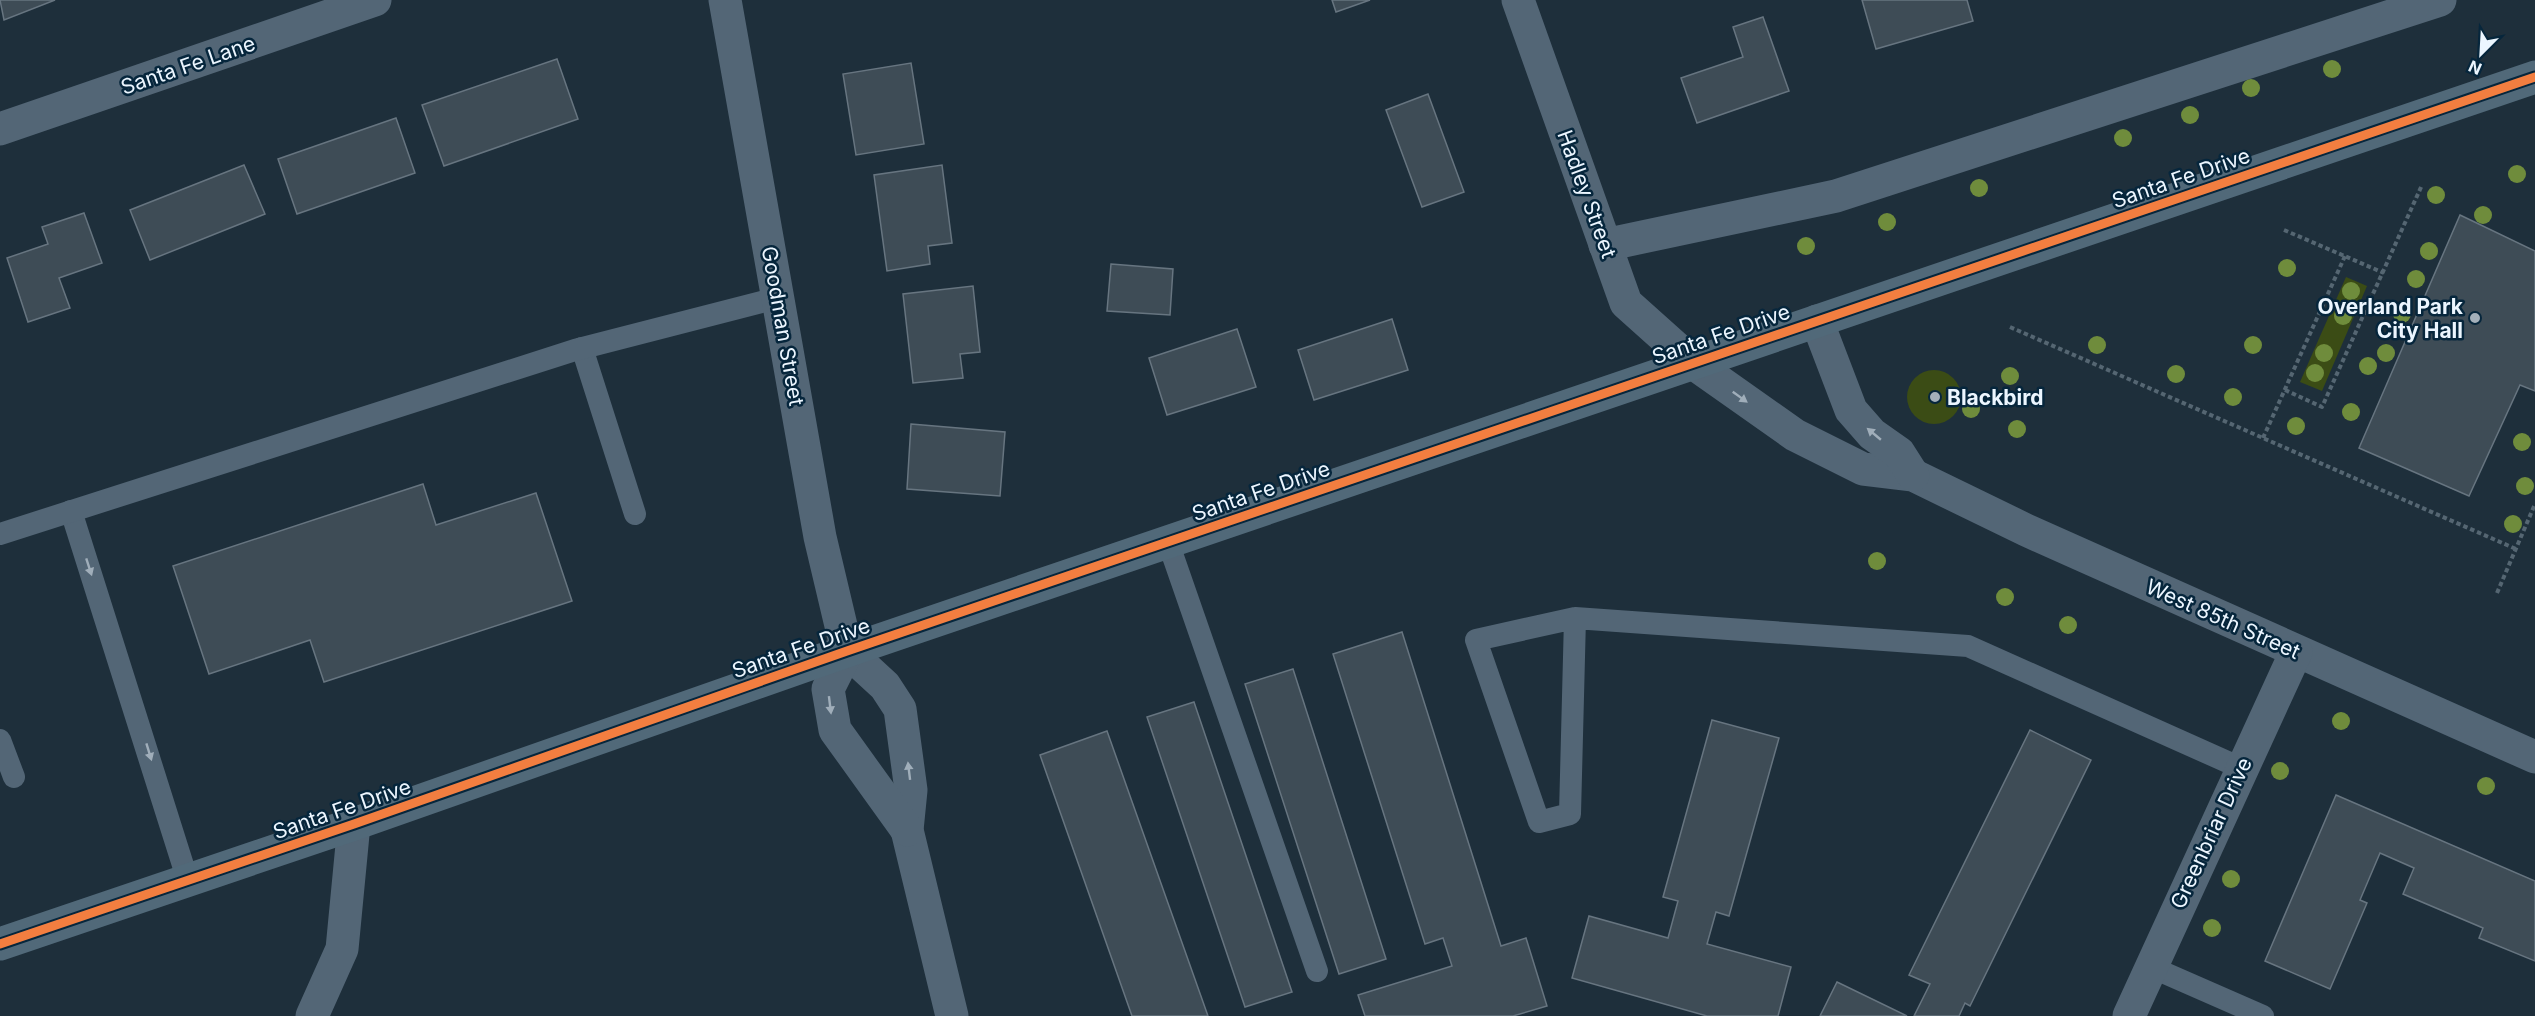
<svg xmlns="http://www.w3.org/2000/svg" width="2535" height="1016" font-family="Inter,sans-serif">
<style>
.green{fill:#3b4c15}
.building{fill:#3e4c56;stroke:#677580;stroke-width:1.5}
.lines{fill:none;stroke-linecap:round;stroke-linejoin:round}
.path{stroke:#556672;stroke-width:4;stroke-dasharray:4.5 3;stroke-linecap:butt}
.service{stroke:#536676;stroke-width:22}
.minor{stroke:#536676;stroke-width:33}
.secondary{stroke:#516979;stroke-width:33}
.cycleway-casing{stroke:#06263c;stroke-width:13}
.cycleway{stroke:#f27e40;stroke-width:9}
.tree{fill:#6f8c3c}
.oneway{fill:#a0aeba}
.poi-dot{fill:#a4b0ba;stroke:#06263c;stroke-width:2}
.labels{text-anchor:middle;dominant-baseline:central;stroke-width:5;stroke-linejoin:round;paint-order:stroke}
.street-label{font-size:21px;fill:#ecf6ff;stroke:#06263c}
.poi-label{font-size:21px;font-weight:bold;fill:#ecf6ff;stroke:#06263c;text-anchor:end}
</style>
<rect width="100%" height="100%" fill="#1e2f3b"/>
<g class="green">
<path d="M2346 277 2367 286 2322 391 2300 382Z"/>
<circle cx="1934" cy="397" r="27"/>
</g>
<g class="building">
<path d="M0 0H55L4 20Z"/>
<path d="M1332 0H1370L1336 12Z"/>
<path d="M1862 0H1967L1973 21 1876 49Z"/>
<path d="M1763 17 1789 91 1697 123 1681 78 1743 57 1733 27Z"/>
<path d="M557 59 578 119 444 166 422 105Z"/>
<path d="M911 63 924 144 856 155 843 74Z"/>
<path d="M1428 94 1464 192 1422 207 1386 110Z"/>
<path d="M396 118 415 173 297 214 278 159Z"/>
<path d="M244 165 265 214 150 260 130 210Z"/>
<path d="M942 165 952 243 928 246 930 264 887 271 874 175Z"/>
<path d="M84 213 102 263 59 278 70 308 28 322 7 258 48 244 42 227Z"/>
<path d="M2460 215 2535 251V391L2520 385 2469 496 2359 448Z"/>
<path d="M1111 264 1173 269 1170 315 1107 311Z"/>
<path d="M973 286 980 352 960 354 963 378 913 383 903 294Z"/>
<path d="M1392 319 1408 370 1314 400 1298 350Z"/>
<path d="M1237 329 1256 387 1167 415 1149 358Z"/>
<path d="M911 424 1005 432 1000 496 907 489Z"/>
<path d="M423 484 436 525 536 493 572 601 324 682 310 640 209 674 173 566Z"/>
<path d="M1402 632 1501 946 1526 938 1547 1006 1513 1016H1365L1358 995 1452 966 1443 938 1425 944 1333 654Z"/>
<path d="M1293 669 1386 959 1339 974 1245 684Z"/>
<path d="M1194 702 1292 992 1245 1007 1147 717Z"/>
<path d="M1712 720 1779 738 1729 916 1716 912 1707 944 1791 967 1778 1016H1707L1572 978 1589 916 1668 938 1678 901 1663 897Z"/>
<path d="M2030 730 2091 760 1970 1006 1965 1003 1959 1016H1914L1930 984 1909 975Z"/>
<path d="M1107 731 1208 1016H1132L1040 755Z"/>
<path d="M2336 795 2535 881V961L2479 938 2483 928 2403 894 2414 868 2380 853 2360 900 2367 903 2330 989 2265 961Z"/>
<path d="M1837 982 1907 1016H1820Z"/>
</g>
<g class="lines">
<g class="path">
<path d="M2284 230 2384 273"/>
<path d="M2010 327 2516 549"/>
<path d="M2285 390 2322 407 2422 185"/>
<path d="M2263 438 2345 256"/>
<path d="M2497 593 2535 504"/>
</g>
<g class="service">
<path d="M582 348 635 514"/>
<path d="M71 511 188 881"/>
<path d="M0 534 575 350 777 298"/>
<path d="M1168 542 1317 971"/>
<path d="M1575 618 1476 640 1539 822 1570 814 1575 618 1968 646 2241 768"/>
<path d="M0 740 14 777"/>
<path d="M2151 967 2263 1016"/>
</g>
<g class="minor">
<path d="M725 0 820 537 847 651"/>
<path d="M1518 0 1626 303 1693 363 1795 435 1863 469 1913 475 2026 530 2535 757"/>
<path d="M0 129 375 0"/>
<path d="M1605 245 1836 196 2440 0"/>
<path d="M1817 321 1851 410 1872 434 1899 453 1913 475"/>
<path d="M847 651 885 686 900 709 911 790 907 830 952 1016"/>
<path d="M847 651 828 689 835 730 907 830"/>
<path d="M312 1016 342 949 354 824"/>
<path d="M2129 1016 2296 652"/>
</g>
<path class="secondary" d="M0 944 354 824 847 651 2535 77"/>
<g class="cycleway-casing">
<path id="cycleway" d="M0 944 354 824 847 651 2535 77"/>
</g>
<use href="#cycleway" class="cycleway"/>
</g>
<g class="tree">
<circle cx="2332" cy="69" r="9"/>
<circle cx="2251" cy="88" r="9"/>
<circle cx="2190" cy="115" r="9"/>
<circle cx="2123" cy="138" r="9"/>
<circle cx="2517" cy="174" r="9"/>
<circle cx="1979" cy="188" r="9"/>
<circle cx="2436" cy="195" r="9"/>
<circle cx="2483" cy="215" r="9"/>
<circle cx="1887" cy="222" r="9"/>
<circle cx="1806" cy="246" r="9"/>
<circle cx="2429" cy="251" r="9"/>
<circle cx="2287" cy="268" r="9"/>
<circle cx="2416" cy="279" r="9"/>
<circle cx="2351" cy="291" r="9"/>
<circle cx="2402" cy="314" r="9"/>
<circle cx="2343" cy="316" r="9"/>
<circle cx="2097" cy="345" r="9"/>
<circle cx="2253" cy="345" r="9"/>
<circle cx="2324" cy="353" r="9"/>
<circle cx="2386" cy="353" r="9"/>
<circle cx="2368" cy="366" r="9"/>
<circle cx="2315" cy="373" r="9"/>
<circle cx="2176" cy="374" r="9"/>
<circle cx="2010" cy="376" r="9"/>
<circle cx="2233" cy="397" r="9"/>
<circle cx="1971" cy="409" r="9"/>
<circle cx="2351" cy="412" r="9"/>
<circle cx="2296" cy="426" r="9"/>
<circle cx="2017" cy="429" r="9"/>
<circle cx="2522" cy="442" r="9"/>
<circle cx="2525" cy="486" r="9"/>
<circle cx="2513" cy="524" r="9"/>
<circle cx="1877" cy="561" r="9"/>
<circle cx="2005" cy="597" r="9"/>
<circle cx="2068" cy="625" r="9"/>
<circle cx="2341" cy="721" r="9"/>
<circle cx="2280" cy="771" r="9"/>
<circle cx="2486" cy="786" r="9"/>
<circle cx="2231" cy="879" r="9"/>
<circle cx="2212" cy="928" r="9"/>
</g>
<defs><path id="oneway-solid" d="M-6-.8H1V-3.2L6.5 0L1 3.2V.8H-6Z" transform="scale(1.5)"/></defs>
<g class="oneway">
<use href="#oneway-solid" transform="translate(1740 397) rotate(36)"/>
<use href="#oneway-solid" transform="translate(1874 434) rotate(-140)"/>
<use href="#oneway-solid" transform="translate(89 567) rotate(72)"/>
<use href="#oneway-solid" transform="translate(830 705) rotate(83)"/>
<use href="#oneway-solid" transform="translate(149 752) rotate(73)"/>
<use href="#oneway-solid" transform="translate(909 771) rotate(-97)"/>
</g>
<g class="poi-dot">
<circle cx="2475" cy="318" r="6"/>
<circle cx="1935" cy="397" r="6"/>
</g>
<g class="labels">
<g class="street-label">
<text transform="translate(188 65) rotate(-19)">Santa Fe Lane</text>
<text transform="translate(2181 178) rotate(-19)">Santa Fe Drive</text>
<text transform="translate(1587 194) rotate(70)">Hadley Street</text>
<text transform="translate(783 326) rotate(80)">Goodman Street</text>
<text transform="translate(1721 334) rotate(-19)">Santa Fe Drive</text>
<text transform="translate(1261 491) rotate(-19)">Santa Fe Drive</text>
<text transform="translate(2223 619) rotate(24)">West 85th Street</text>
<text transform="translate(801 648) rotate(-19)">Santa Fe Drive</text>
<text transform="translate(342 809) rotate(-19)">Santa Fe Drive</text>
<text transform="translate(2211 833) rotate(-65)">Greenbriar Drive</text>
</g>
<g class="poi-label">
<text x="2463" y="306">Overland Park<tspan x="2463" dy="24">City Hall</tspan></text>
<text x="1947" y="397" text-anchor="start">Blackbird</text>
</g>
</g>
<g transform="translate(2481 54) rotate(204)" stroke="#06263c" stroke-width="4.5" paint-order="stroke">
<path d="M0-4.5L10 22L0 15L-10 22Z" fill="#ecf6ff"/>
<text y="-9" font-size="16" font-weight="bold" text-anchor="middle" fill="#ecf6ff">N</text>
</g>
</svg>
